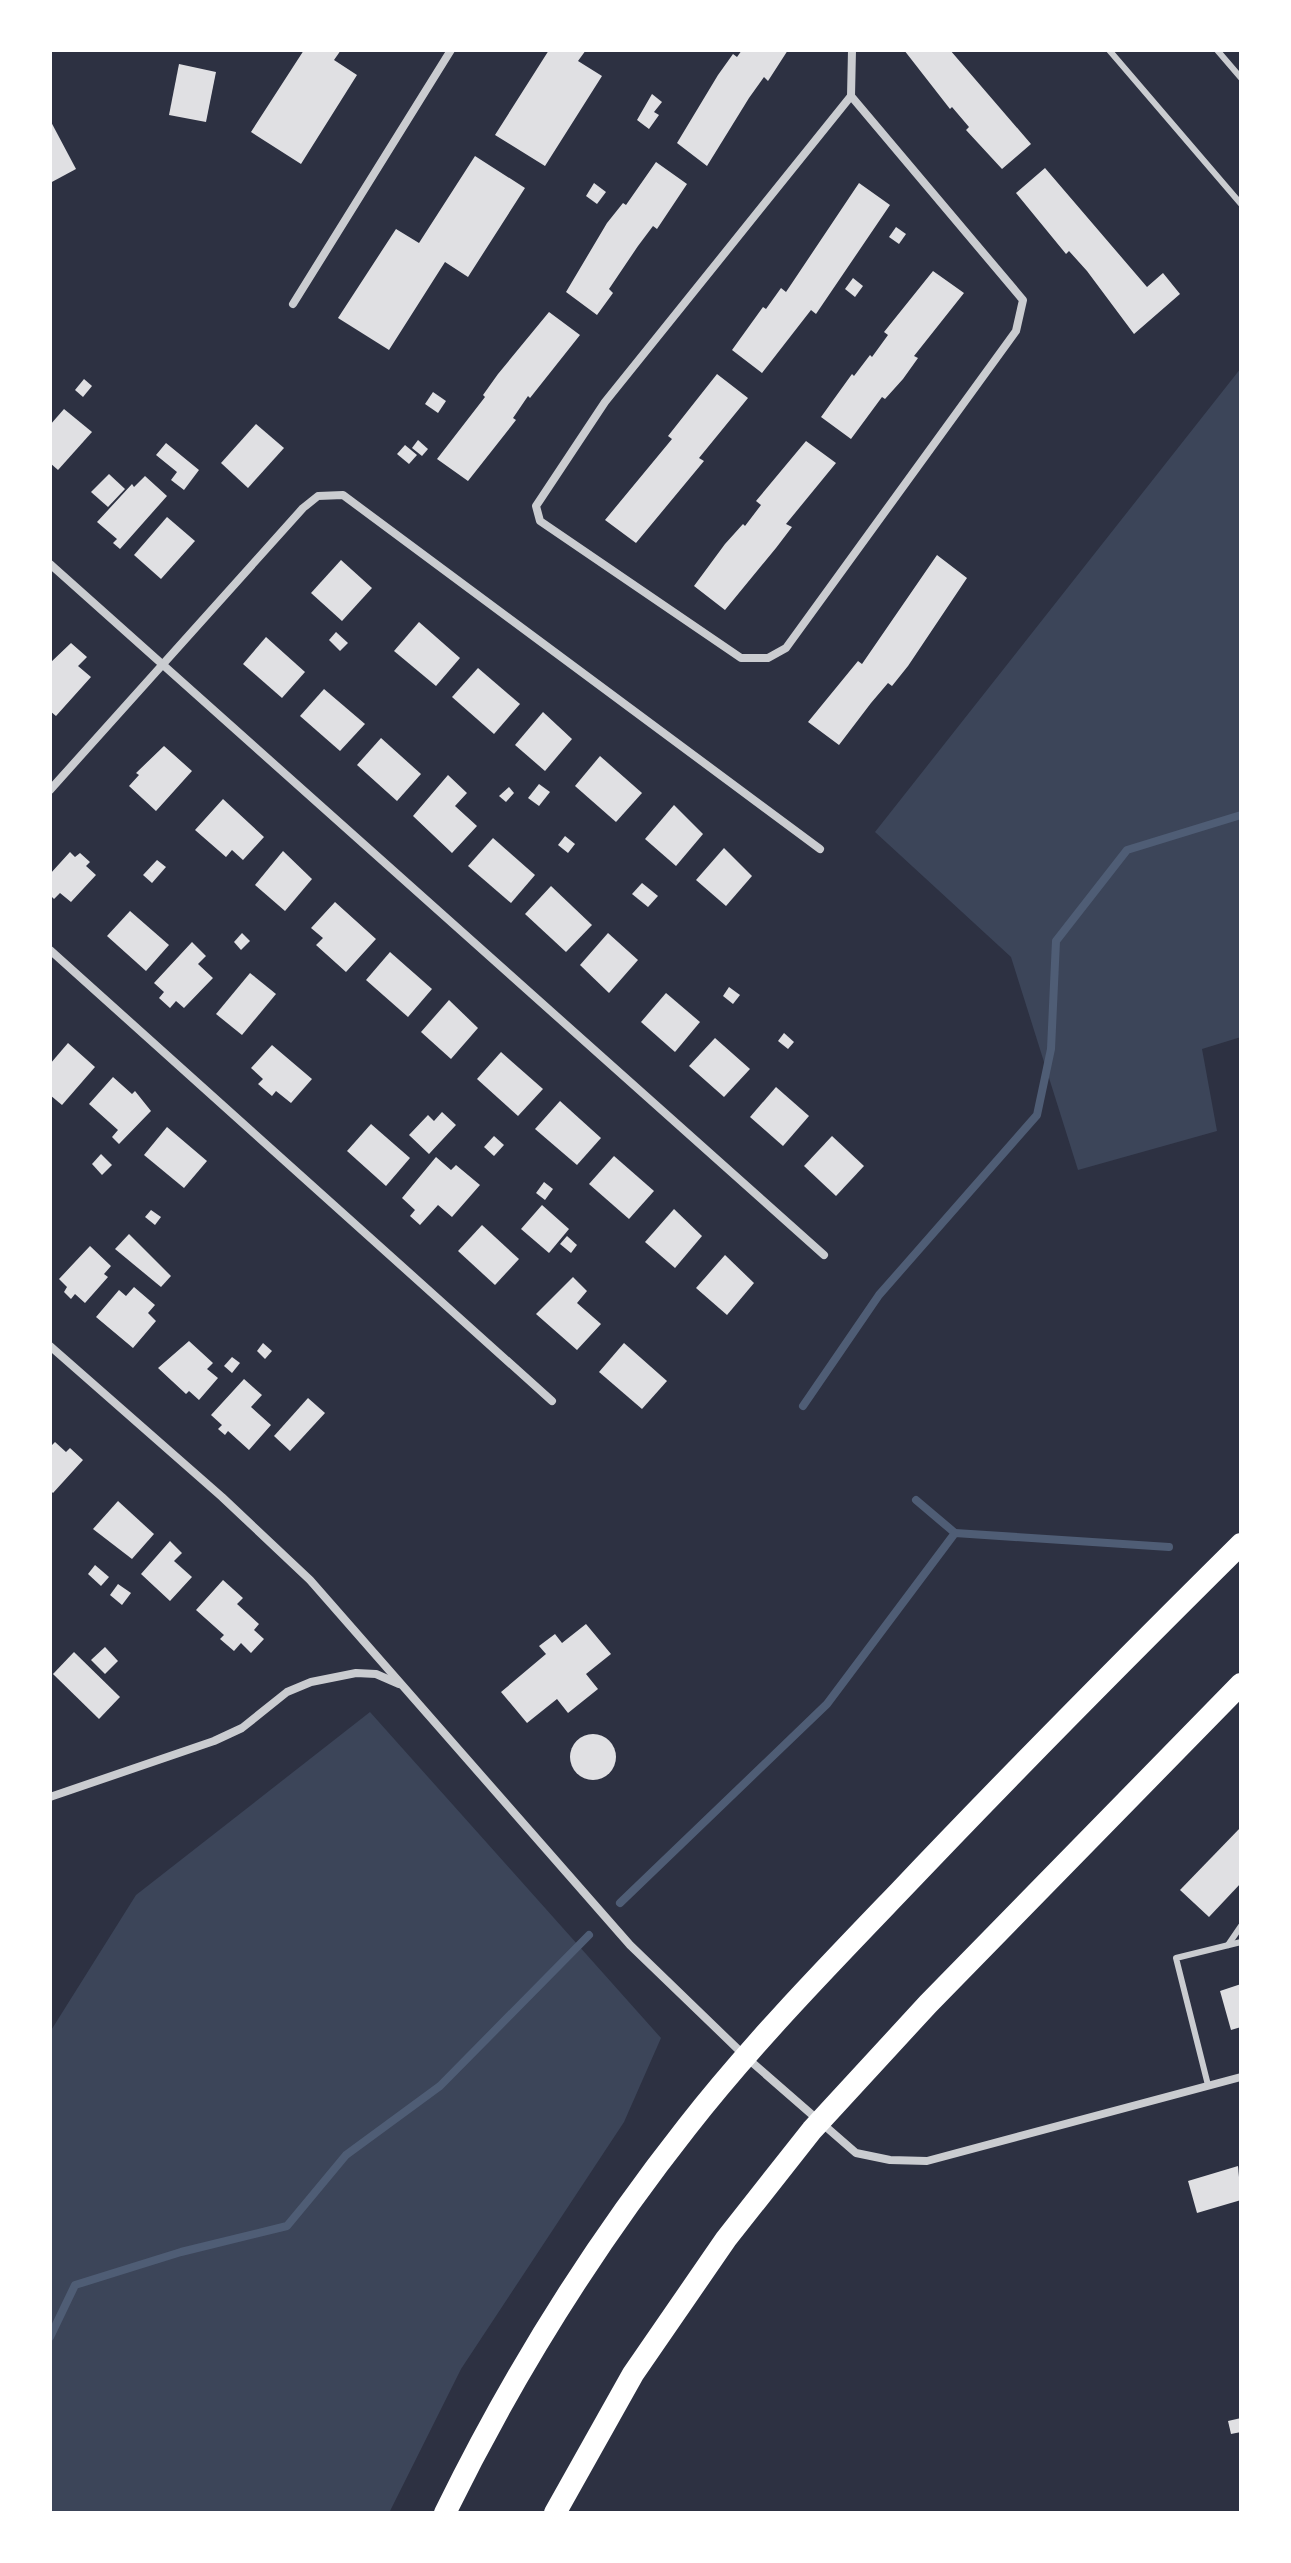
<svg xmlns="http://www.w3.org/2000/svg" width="1291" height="2563" font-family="'DM Sans',sans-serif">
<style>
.green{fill:#3c4559}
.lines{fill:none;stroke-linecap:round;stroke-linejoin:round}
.stream{stroke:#4f5d75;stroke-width:8}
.building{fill:#e0e0e3}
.service{stroke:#caccd0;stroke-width:6}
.minor{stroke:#caccd0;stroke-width:8}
.trunk{stroke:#fff;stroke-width:22}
</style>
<rect width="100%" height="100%" fill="#2d3142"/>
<g class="green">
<path d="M1241 368V1037L1202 1049 1217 1131 1078 1170 1011 957 875 832Z"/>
<path d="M370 1712 661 2038 624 2122 461 2369 389 2513H50V2032L136 1895Z"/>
</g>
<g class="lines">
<g class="stream">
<path d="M803 1406 879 1295 1037 1115 1051 1049 1056 941 1127 850 1241 815"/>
<path d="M916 1500 955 1533"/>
<path d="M620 1903 827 1704 955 1533 1169 1547"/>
<path d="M50 2337 75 2285 181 2252 287 2226 346 2155 440 2086 589 1935"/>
</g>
</g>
<g class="building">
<path d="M304 50H341L334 60 357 75 301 164 251 132Z"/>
<path d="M549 50H586L578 61 602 76 545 166 495 135Z"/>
<path d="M742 50H788L768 81 764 77 749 98 707 166 677 143 718 75 733 54 737 57Z"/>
<path d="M904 50H950L1031 144 1002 169 966 130 969 127 952 107 950 109Z"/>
<path d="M179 64 216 72 206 122 169 115Z"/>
<path d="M652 94 662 102 654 112 659 115 649 129 637 120Z"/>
<path d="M50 120 76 169 50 183Z"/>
<path d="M475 156 525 188 468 277 445 262 389 350 338 318 396 229 419 243Z"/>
<path d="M656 162 687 184 657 229 653 226 638 246 609 289 613 293 597 315 566 292 607 223 623 203 626 205Z"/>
<path d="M1045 168 1147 287 1163 273 1180 294 1134 334 1087 271 1069 251 1066 254 1016 193Z"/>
<path d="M594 183 606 192 597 204 586 196Z"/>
<path d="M859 183 890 205 816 314 811 310 762 373 732 350 763 307 766 309 781 288 786 292Z"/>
<path d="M896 227 906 234 899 244 889 237Z"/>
<path d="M933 271 964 293 914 356 918 358 903 379 885 399 882 397 851 439 821 417 852 374 854 376 870 355 872 357 888 335 884 332Z"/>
<path d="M853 278 863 286 855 297 845 289Z"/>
<path d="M549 312 580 335 530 398 528 396 513 418 516 420 468 481 437 459 485 397 483 395 498 374Z"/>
<path d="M717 374 748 398 699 458 704 461 636 543 605 520 672 439 668 436Z"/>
<path d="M84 379 92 386 83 397 75 390Z"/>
<path d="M433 392 446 401 438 413 425 404Z"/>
<path d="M64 409 92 432 58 470 50 463V425Z"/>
<path d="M256 424 284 448 248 488 221 463Z"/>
<path d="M418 440 428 449 422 456 412 448Z"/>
<path d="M806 441 836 463 786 524 792 527 776 548 725 610 694 586 725 544 743 524 745 526 761 505 756 501Z"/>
<path d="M166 443 199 470 184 490 171 480 177 472 156 455Z"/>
<path d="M405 445 417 455 409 464 397 454Z"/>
<path d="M109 474 125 489 108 507 91 492Z"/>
<path d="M145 476 167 496 120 549 113 543 117 539 97 522 132 484 134 487Z"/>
<path d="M167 517 195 541 161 579 134 555Z"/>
<path d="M937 555 967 578 908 666 892 686 888 683 871 703 839 745 808 722 858 661 862 664Z"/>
<path d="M341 560 372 588 342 621 311 593Z"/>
<path d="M419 622 460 658 436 686 394 651Z"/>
<path d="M336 632 348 643 340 651 329 640Z"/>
<path d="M266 637 305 672 282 698 243 664Z"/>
<path d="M71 643 87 657 78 666 91 677 56 716 50 711V663Z"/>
<path d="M478 668 520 704 494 734 452 697Z"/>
<path d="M324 689 365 724 340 751 300 716Z"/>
<path d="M543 712 572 739 545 771 515 745Z"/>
<path d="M381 738 421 774 397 801 357 765Z"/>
<path d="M164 746 192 771 156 811 129 786 139 775 136 773Z"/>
<path d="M600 756 642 793 616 822 575 786Z"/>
<path d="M448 775 467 793 455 806 477 826 452 853 413 816Z"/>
<path d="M539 784 550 792 539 806 528 798Z"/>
<path d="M509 787 514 793 506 802 499 796Z"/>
<path d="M223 799 264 837 243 860 232 850 226 857 195 830Z"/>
<path d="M674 805 703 834 676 866 645 839Z"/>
<path d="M565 836 575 844 568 853 558 845Z"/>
<path d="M493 838 535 875 511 903 468 866Z"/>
<path d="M724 848 752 876 726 906 696 880Z"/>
<path d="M283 851 312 879 285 911 255 885Z"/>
<path d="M70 852 75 857 80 853 90 862 86 866 96 875 71 902 60 893 54 899 50 895V874Z"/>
<path d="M157 860 166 867 152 883 143 875Z"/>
<path d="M642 883 658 896 648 907 632 894Z"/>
<path d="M551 886 592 925 566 952 525 914Z"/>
<path d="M335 902 376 939 346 972 316 945 323 938 311 928Z"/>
<path d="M130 911 169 945 146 971 107 936Z"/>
<path d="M242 933 250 941 241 950 234 942Z"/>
<path d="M608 933 638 960 609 993 580 965Z"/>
<path d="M192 942 206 956 198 964 213 978 184 1008 176 1001 170 1008 159 998 164 992 154 983Z"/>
<path d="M390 952 432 989 408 1017 366 980Z"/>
<path d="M250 973 276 994 242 1035 216 1014Z"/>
<path d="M729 987 740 995 733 1004 723 996Z"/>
<path d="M666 993 700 1022 675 1052 641 1022Z"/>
<path d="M449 1000 478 1028 451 1059 421 1032Z"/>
<path d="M784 1033 794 1042 788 1049 778 1041Z"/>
<path d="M715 1038 750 1069 724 1097 689 1066Z"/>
<path d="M68 1043 95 1067 62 1105 50 1095V1064Z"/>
<path d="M272 1045 312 1079 291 1103 276 1091 272 1096 258 1084 263 1079 251 1068Z"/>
<path d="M501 1052 543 1089 518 1116 477 1079Z"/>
<path d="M113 1077 132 1094 135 1091 151 1111 119 1144 112 1137 118 1130 89 1104Z"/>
<path d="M776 1087 809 1116 783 1146 750 1117Z"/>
<path d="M560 1101 601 1138 577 1165 535 1129Z"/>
<path d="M442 1112 456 1125 429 1154 409 1135 428 1115 434 1121Z"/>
<path d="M371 1124 410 1158 386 1186 347 1151Z"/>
<path d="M167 1127 207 1161 184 1188 144 1155Z"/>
<path d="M494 1136 504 1145 494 1156 484 1147Z"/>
<path d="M832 1136 864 1166 836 1196 804 1166Z"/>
<path d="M101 1154 112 1165 102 1175 92 1164Z"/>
<path d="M614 1156 654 1191 629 1219 589 1184Z"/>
<path d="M436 1157 451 1170 456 1165 480 1185 452 1217 438 1205 420 1225 410 1216 415 1210 402 1198Z"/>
<path d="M544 1182 553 1189 545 1200 536 1193Z"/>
<path d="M542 1205 569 1229 549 1253 521 1229Z"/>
<path d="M674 1209 702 1236 675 1268 645 1242Z"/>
<path d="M151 1210 161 1217 155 1225 145 1217Z"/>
<path d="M482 1225 519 1259 495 1285 458 1251Z"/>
<path d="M129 1234 171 1276 161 1287 115 1249Z"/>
<path d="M567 1236 577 1245 571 1253 560 1244Z"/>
<path d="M90 1246 111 1266 104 1274 108 1277 85 1303 75 1294 71 1299 64 1292 67 1287 59 1279Z"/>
<path d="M725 1255 754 1283 727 1315 696 1288Z"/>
<path d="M573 1277 587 1291 577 1303 601 1324 577 1350 536 1314Z"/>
<path d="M134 1287 155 1305 148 1313 156 1321 133 1348 96 1317 119 1290 126 1296Z"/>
<path d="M189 1341 213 1363 207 1369 218 1378 199 1400 189 1391 186 1394 158 1368Z"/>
<path d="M263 1343 272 1351 265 1359 257 1351Z"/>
<path d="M624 1343 667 1381 642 1409 599 1372Z"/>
<path d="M232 1357 240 1363 232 1373 224 1366Z"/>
<path d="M244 1379 262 1395 251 1407 271 1425 249 1450 228 1431 225 1435 218 1429 222 1425 211 1415Z"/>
<path d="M308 1398 325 1413 290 1451 274 1436Z"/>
<path d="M55 1442 66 1452 70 1448 83 1460 53 1493 50 1490V1447Z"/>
<path d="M118 1501 154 1534 132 1559 93 1529Z"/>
<path d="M170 1541 182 1553 174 1561 192 1577 170 1601 141 1574Z"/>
<path d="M95 1565 109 1577 101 1586 88 1574Z"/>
<path d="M223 1580 243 1598 237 1604 259 1624 254 1630 264 1639 251 1653 241 1643 234 1651 220 1639 224 1635 196 1610Z"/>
<path d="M118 1584 131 1593 122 1605 110 1595Z"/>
<path d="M586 1624 611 1654 586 1674 598 1689 568 1713 557 1699 527 1723 501 1692 546 1654 539 1646 555 1634 562 1643Z"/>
<path d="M105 1647 118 1661 105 1674 91 1660Z"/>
<path d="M74 1652 120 1697 99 1719 53 1674Z"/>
<circle cx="593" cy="1757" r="23"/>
<path d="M1241 1827V1883L1209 1917 1180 1890Z"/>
<path d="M1241 1984V2027L1231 2030 1220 1991Z"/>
<path d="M1238 2166 1241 2200 1197 2213 1188 2181Z"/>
<path d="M1241 2418V2432L1231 2434 1228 2421Z"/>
</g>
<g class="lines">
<g class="service">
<path d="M1109 50 1241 204"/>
<path d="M1217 50 1241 78"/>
<path d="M1228 1945 1241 1926"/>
<path d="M1208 2085 1176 1958 1241 1942"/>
</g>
<g class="minor">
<path d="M851 96 1023 300 1016 331 786 648 768 658H741L540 521 536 506 605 402Z"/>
<path d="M851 96 852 50"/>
<path d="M293 304 451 50"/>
<path d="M50 564 824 1255"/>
<path d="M50 790 303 508 318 496 343 495 820 849"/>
<path d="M50 950 552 1401"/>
<path d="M50 1346 222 1497 310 1580 630 1945 747 2058 856 2153 890 2160 927 2161 1241 2077"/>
<path d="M50 1797 214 1741 242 1728 287 1692 311 1682 356 1673 376 1674 399 1684"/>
</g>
<g class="trunk">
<path d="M445 2513C511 2378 594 2245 687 2127 752 2044 826 1968 899 1892 1011 1774 1125 1659 1241 1544"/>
<path d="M555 2513 633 2374 726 2239 812 2130 928 2004 1241 1684"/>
</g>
</g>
<rect width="1291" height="2563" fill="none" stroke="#ffffff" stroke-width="104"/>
</svg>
